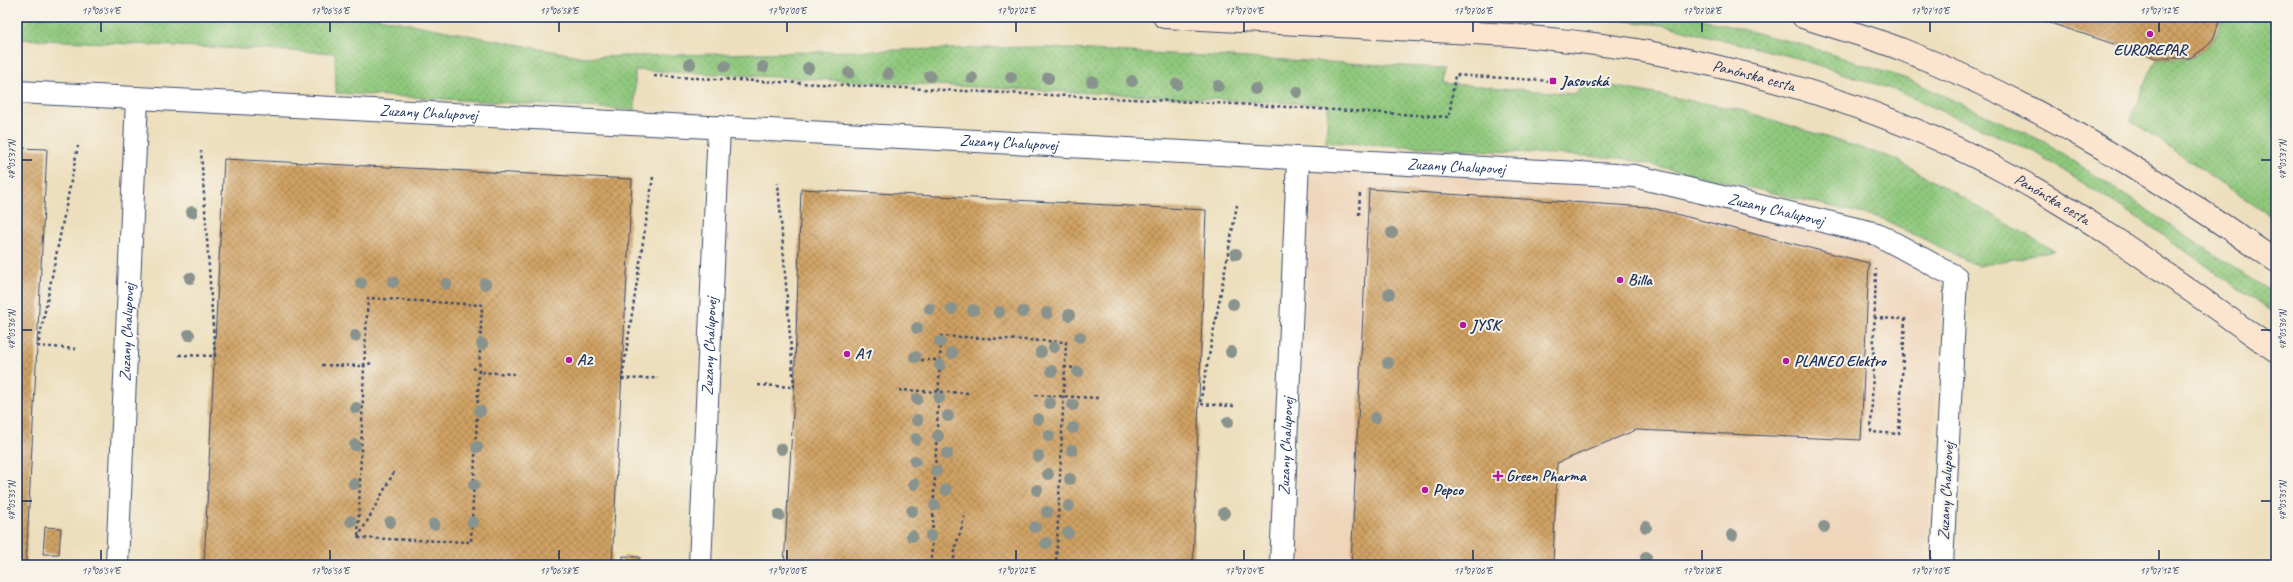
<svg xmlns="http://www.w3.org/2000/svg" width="2293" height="582" font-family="Caveat,sans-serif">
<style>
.built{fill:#efd6bb}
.grass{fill:url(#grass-dots);stroke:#557b6c}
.building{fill:url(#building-cross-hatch)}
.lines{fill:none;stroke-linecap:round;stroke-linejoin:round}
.minor-casing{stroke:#3a496c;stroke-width:24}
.secondary-casing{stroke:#3a496c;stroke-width:24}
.path{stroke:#3a496c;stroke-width:2.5;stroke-dasharray:3 3;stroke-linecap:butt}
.minor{stroke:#fff;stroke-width:22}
.secondary{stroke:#fbe5cf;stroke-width:22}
.tree{fill:#89938d}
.ticks{fill:none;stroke:#1b2f5e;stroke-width:1.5}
.poi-dot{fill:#b5179e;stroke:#f7f3e8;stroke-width:1.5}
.labels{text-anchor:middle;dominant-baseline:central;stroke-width:4;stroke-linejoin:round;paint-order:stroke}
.poi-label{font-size:16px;font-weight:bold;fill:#1b2f5e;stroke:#f7f3e8;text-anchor:start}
.street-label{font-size:16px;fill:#1b2f5e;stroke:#f7f3e8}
.neatline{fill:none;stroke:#1b2f5e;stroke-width:1.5}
.ticks-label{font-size:10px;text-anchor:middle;fill:#1b2f5e}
</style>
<defs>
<pattern id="grass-dots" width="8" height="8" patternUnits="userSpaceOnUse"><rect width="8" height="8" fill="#8fc77b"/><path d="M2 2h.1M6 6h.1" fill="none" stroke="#74a268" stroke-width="1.8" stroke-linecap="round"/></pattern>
<pattern id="building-cross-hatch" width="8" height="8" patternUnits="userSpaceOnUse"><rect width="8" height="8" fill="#d0a263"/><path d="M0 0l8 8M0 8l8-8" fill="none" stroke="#a88455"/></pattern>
</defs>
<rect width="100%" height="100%" fill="#f7f3e8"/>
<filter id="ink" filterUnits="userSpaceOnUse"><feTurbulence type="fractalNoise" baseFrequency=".025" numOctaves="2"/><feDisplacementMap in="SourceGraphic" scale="8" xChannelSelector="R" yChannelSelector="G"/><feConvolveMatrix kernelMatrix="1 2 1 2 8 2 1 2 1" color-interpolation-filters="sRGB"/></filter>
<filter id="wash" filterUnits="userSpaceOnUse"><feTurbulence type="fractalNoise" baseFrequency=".012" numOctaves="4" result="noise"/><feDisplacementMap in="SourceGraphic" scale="16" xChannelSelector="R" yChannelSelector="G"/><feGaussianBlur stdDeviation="0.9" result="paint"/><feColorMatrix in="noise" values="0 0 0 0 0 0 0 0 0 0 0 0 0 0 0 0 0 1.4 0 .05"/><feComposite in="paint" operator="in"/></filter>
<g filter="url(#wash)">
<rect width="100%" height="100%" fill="#eddfbd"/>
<path class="built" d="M1311 162 1631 185 1944 259 1925 565H1295Z"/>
<g class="grass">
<path d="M17 17H374L584 57 1031 47 1444 68 1442 83 1575 94 1585 81 1741 110 1895 159 2055 251 1978 266 1881 218 1622 158 1326 142 1328 105 635 70V110L336 93 335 53 17 39Z"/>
<path d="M1590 17H1694L1800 44 1907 79 2045 142 2276 295V315L2143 221 2034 152 1897 91 1793 57 1663 25Z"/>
<path d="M2221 17H2276V220L2130 120 2156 58C2166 58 2181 61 2190 58 2206 52 2221 33 2221 17Z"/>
</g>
<g id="blocks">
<g class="building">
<path d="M2032 17H2221L2213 39 2204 49 2190 58H2156Z"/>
<path d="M17 148 47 149 26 565H17Z"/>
<path d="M224 159 632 179 612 565H204Z"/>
<path d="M801 189 1206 210 1193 565H784L794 395Z"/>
<path d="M1369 189 1648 207 1869 263 1861 440 1636 430 1557 463 1553 565H1351Z"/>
<path d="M45 527 61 528 59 554H43Z"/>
<path d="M623 556 639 557V565H623Z"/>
</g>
</g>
</g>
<g filter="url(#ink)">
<use href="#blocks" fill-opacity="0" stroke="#3a496c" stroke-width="1"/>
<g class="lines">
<g class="minor-casing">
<g id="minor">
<path id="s1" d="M17 92 769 130 1634 176 1877 234 1956 277 1942 565"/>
<path id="s2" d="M117 565 137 99"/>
<path id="s3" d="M700 565 719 127"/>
<path id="s4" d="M1281 565 1298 159"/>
</g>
</g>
<g class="secondary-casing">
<g id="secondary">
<path id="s5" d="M1164 17 1511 35C1553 39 1595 43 1637 50 1768 73 1899 114 2016 178 2107 228 2191 292 2276 351"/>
<path d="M1803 17C1836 28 1871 37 1903 50 2037 102 2159 180 2276 261"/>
</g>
</g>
<g class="path">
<path d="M654 76 1255 105 1449 117 1455 75 1553 81"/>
<path d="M653 177 622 379 658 378"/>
<path d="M1359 215 1360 191"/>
<path d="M1874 318 1905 319 1899 434 1871 432 1876 269"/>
<path d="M76 349 38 346 78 146"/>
<path d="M179 355 215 356 201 151"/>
<path d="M915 360H940"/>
<path d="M371 363 364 366 358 538 471 542 479 372 473 368"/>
<path d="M322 365 364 366 368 298 482 305 479 372 514 374"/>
<path d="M1064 367 1077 368"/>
<path d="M758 385 794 387 778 183"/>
<path d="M899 390 968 393"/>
<path d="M1035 395 1098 398"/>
<path d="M1234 406 1200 404 1237 205"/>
<path d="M358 538 394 472"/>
<path d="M931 565 941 336 1066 342 1056 565"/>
<path d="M953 565 956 544 961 531 965 512"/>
</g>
<use href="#minor" class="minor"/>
<use href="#secondary" class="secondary"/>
</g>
<g class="tree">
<circle cx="690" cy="64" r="6"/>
<circle cx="725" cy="66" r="6"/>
<circle cx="763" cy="67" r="6"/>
<circle cx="808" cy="68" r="6"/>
<circle cx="849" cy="73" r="6"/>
<circle cx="888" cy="74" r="6"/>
<circle cx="930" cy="76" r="6"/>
<circle cx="1011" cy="77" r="6"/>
<circle cx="972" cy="78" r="6"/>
<circle cx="1048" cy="78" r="6"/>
<circle cx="1092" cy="81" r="6"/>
<circle cx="1132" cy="81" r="6"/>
<circle cx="1177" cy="84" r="6"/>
<circle cx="1218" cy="86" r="6"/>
<circle cx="1255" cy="89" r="6"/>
<circle cx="1297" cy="92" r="6"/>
<circle cx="192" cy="212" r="6"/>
<circle cx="1392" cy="233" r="6"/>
<circle cx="1236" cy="254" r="6"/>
<circle cx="190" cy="278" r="6"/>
<circle cx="393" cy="282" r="6"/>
<circle cx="361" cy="283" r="6"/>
<circle cx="446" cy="284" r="6"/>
<circle cx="485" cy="284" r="6"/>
<circle cx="1389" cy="294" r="6"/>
<circle cx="1233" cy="304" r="6"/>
<circle cx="930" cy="309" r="6"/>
<circle cx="952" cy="309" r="6"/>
<circle cx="973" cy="310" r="6"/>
<circle cx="999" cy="312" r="6"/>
<circle cx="1023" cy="312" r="6"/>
<circle cx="1047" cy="313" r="6"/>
<circle cx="1069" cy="315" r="6"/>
<circle cx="917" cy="328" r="6"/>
<circle cx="189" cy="335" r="6"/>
<circle cx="355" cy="336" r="6"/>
<circle cx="1080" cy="337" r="6"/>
<circle cx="940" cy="342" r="6"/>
<circle cx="482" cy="344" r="6"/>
<circle cx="1054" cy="347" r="6"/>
<circle cx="1041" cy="352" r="6"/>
<circle cx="1231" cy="352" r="6"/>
<circle cx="952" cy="353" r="6"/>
<circle cx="915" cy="357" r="6"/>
<circle cx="1388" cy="363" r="6"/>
<circle cx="940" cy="365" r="6"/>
<circle cx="1052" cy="371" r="6"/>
<circle cx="1078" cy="372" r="6"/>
<circle cx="939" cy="398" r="6"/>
<circle cx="917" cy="399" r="6"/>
<circle cx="1050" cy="403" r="6"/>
<circle cx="1073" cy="405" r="6"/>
<circle cx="356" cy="408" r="6"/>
<circle cx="480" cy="411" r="6"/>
<circle cx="948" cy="416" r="6"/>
<circle cx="1375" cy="418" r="6"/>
<circle cx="1038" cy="419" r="6"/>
<circle cx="917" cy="420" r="6"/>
<circle cx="1228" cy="422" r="6"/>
<circle cx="1073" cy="428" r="6"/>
<circle cx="938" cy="436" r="6"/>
<circle cx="1049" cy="436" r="6"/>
<circle cx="916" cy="439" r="6"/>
<circle cx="355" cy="445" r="6"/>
<circle cx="477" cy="447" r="6"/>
<circle cx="781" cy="449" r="6"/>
<circle cx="1072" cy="450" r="6"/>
<circle cx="947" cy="454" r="6"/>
<circle cx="1038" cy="456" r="6"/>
<circle cx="915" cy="461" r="6"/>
<circle cx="936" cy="471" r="6"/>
<circle cx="1048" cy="474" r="6"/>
<circle cx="1070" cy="479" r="6"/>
<circle cx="354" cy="484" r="6"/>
<circle cx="914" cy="484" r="6"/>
<circle cx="474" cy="485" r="6"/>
<circle cx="946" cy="490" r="6"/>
<circle cx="1037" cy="490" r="6"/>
<circle cx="935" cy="505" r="6"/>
<circle cx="1069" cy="506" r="6"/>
<circle cx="912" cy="511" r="6"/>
<circle cx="1047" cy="512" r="6"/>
<circle cx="1224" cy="513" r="6"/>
<circle cx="779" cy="515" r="6"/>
<circle cx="351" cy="521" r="6"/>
<circle cx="390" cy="522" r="6"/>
<circle cx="473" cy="522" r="6"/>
<circle cx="434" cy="524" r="6"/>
<circle cx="1035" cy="527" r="6"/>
<circle cx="1646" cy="527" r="6"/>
<circle cx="1824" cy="527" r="6"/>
<circle cx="1068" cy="533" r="6"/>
<circle cx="1732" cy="535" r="6"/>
<circle cx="912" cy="536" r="6"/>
<circle cx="931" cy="536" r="6"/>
<circle cx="1046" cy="543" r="6"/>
<circle cx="1646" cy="557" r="6"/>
</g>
</g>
<path class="ticks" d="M101 22V32M330 22V32M559 22V32M787 22V32M1016 22V32M1244 22V32M1473 22V32M1702 22V32M1930 22V32M2159 22V32M22 160H32M2261 160H2271M22 330H32M2261 330H2271M22 501H32M2261 501H2271M101 550V560M330 550V560M559 550V560M787 550V560M1016 550V560M1244 550V560M1473 550V560M1702 550V560M1930 550V560M2159 550V560"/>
<g class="poi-dot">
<circle cx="2150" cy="34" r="4"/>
<rect x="1549" y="77" width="8" height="8" rx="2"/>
<circle cx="1620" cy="280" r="4"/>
<circle cx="1463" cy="325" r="4"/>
<circle cx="847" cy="354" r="4"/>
<circle cx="569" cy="360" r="4"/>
<circle cx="1786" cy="361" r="4"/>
<path d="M1496 470h4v4h4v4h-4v4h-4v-4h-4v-4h4z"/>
<circle cx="1425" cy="490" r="4"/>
</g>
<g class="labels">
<g class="poi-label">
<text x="2150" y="50" text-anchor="middle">EUROREPAR</text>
<text x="1561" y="81">Jasovská</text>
<text x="1628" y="280">Billa</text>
<text x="1471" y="325">JYSK</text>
<text x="855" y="354">A1</text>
<text x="577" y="360">A2</text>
<text x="1794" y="361">PLANEO Elektro</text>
<text x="1506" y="476">Green Pharma</text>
<text x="1433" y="490">Pepco</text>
</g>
<g class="street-label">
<text stroke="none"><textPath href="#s5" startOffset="594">Panónska cesta</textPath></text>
<text stroke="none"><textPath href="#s1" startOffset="412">Zuzany Chalupovej</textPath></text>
<text stroke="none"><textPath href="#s1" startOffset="993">Zuzany Chalupovej</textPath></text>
<text stroke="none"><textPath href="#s1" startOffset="1441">Zuzany Chalupovej</textPath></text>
<text stroke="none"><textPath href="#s5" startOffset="918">Panónska cesta</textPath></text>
<text stroke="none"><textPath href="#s1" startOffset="1765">Zuzany Chalupovej</textPath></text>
<text stroke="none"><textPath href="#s2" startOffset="233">Zuzany Chalupovej</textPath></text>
<text stroke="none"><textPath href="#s3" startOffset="219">Zuzany Chalupovej</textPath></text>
<text stroke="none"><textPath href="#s4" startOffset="119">Zuzany Chalupovej</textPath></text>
<text transform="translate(1946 491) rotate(-87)">Zuzany Chalupovej</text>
</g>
</g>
<rect width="2293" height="582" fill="none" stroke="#f7f3e8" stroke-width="44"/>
<rect x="22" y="22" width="2249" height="538" class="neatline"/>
<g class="ticks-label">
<text x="101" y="14">17°06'54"E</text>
<text x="330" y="14">17°06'56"E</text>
<text x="559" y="14">17°06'58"E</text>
<text x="787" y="14">17°07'00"E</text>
<text x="1016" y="14">17°07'02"E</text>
<text x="1244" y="14">17°07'04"E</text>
<text x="1473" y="14">17°07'06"E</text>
<text x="1702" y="14">17°07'08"E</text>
<text x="1930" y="14">17°07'10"E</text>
<text x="2159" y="14">17°07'12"E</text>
<text transform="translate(11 160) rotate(-90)" y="4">48°05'37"N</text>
<text transform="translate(2282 160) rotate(-90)" y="4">48°05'37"N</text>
<text transform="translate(11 330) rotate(-90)" y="4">48°05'36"N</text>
<text transform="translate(2282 330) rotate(-90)" y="4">48°05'36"N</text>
<text transform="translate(11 501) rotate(-90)" y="4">48°05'35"N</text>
<text transform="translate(2282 501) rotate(-90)" y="4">48°05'35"N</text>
<text x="101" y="574">17°06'54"E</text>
<text x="330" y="574">17°06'56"E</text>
<text x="559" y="574">17°06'58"E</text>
<text x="787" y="574">17°07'00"E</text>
<text x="1016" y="574">17°07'02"E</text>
<text x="1244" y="574">17°07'04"E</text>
<text x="1473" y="574">17°07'06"E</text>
<text x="1702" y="574">17°07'08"E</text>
<text x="1930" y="574">17°07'10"E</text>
<text x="2159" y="574">17°07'12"E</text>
</g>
</svg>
